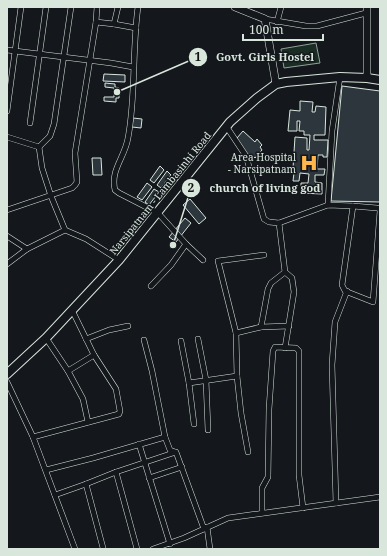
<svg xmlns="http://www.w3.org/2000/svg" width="387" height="556" font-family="'Noto Serif',serif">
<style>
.green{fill:#1a2d24;stroke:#939e99}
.building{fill:#2c363c;stroke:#d8e6dc}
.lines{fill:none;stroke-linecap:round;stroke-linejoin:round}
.street-casing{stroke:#d8e6dc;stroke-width:6}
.secondary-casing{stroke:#d8e6dc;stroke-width:8}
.primary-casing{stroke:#d8e6dc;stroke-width:10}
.street{stroke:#14181c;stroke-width:5}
.secondary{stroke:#14181c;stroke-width:7}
.primary{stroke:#14181c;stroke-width:8}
.labels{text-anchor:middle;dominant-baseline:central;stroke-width:3;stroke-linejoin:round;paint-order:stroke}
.poi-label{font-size:10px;fill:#d8e6dc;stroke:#14181c;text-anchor:end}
.street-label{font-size:10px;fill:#d8e6dc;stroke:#14181c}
.leader{fill:none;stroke:#d8e6dc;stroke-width:1.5}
.callout-dot{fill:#d8e6dc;stroke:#14181c;stroke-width:1.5}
.mark-label{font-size:12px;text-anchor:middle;font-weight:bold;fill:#111}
.callout-label{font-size:11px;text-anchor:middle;font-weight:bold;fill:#d8e6dc;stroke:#14181c;stroke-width:3;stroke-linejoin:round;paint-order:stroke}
</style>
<rect width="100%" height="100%" fill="#14181c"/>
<path class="green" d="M316 43 320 63 284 68 281 49Z"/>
<g class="building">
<path d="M104 74 125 75V82L103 81Z"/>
<path d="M105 83 115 84V87L119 88V98H116V102L104 101V97H114V88L105 87Z"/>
<path d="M342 86 380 91V202L331 201Z"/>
<path d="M300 101 313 102 312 112H315L316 106 326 107 325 135H314V140H328L327 157H323V155H318L317 169H325L324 175H315V182L322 183V194L301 193V183H308L309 174 300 173 299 181H293L294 173 286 172V168H293L295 137 307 138V150H309L310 135H304V131H299L300 121H297V131H288L290 110 300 111Z"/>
<path d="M133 118 142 119 141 128 132 127Z"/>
<path d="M243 131 255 142 257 139 262 145 260 147 262 150 255 158 253 156 250 159 241 151 235 142 238 139 237 138Z"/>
<path d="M92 158H101L102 175H93Z"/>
<path d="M160 166 164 170 154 183 150 180Z"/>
<path d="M167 171 171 175 161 188 157 185Z"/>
<path d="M147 183 152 187 142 200 137 197Z"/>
<path d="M154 189 159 192 149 205 145 202Z"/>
<path d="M190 199 206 218 199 224 183 205Z"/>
<path d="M185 218 191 223 176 242 169 237Z"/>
</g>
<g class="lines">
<g class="street-casing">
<g id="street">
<path d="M138 7C132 50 136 96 128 138 125 157 110 170 115 190L119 193 158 213 186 244 203 260"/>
<path d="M265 19 306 26H317L366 13"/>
<path d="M96 22 114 24 136 28"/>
<path d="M277 22 281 7"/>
<path d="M114 24 118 7"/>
<path d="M7 50 111 63 133 67"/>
<path d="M7 111 21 7"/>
<path d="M30 123 46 7"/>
<path d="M226 126 246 156 264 219 269 222 279 223 285 272 292 278 294 292 285 348"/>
<path d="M7 137 39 147"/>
<path d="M39 147 50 136 54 124 71 7"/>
<path d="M39 147 42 168 51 196 65 230"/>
<path d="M328 205 332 131 340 77"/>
<path d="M353 206 377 208 380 209"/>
<path d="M7 210 72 188 75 185 77 182 75 153 96 22 97 7"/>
<path d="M279 223 328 205 353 206 342 285 345 291 373 302 380 211"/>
<path d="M7 236 27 249 65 230 86 239 119 260"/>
<path d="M7 264 27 249"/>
<path d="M151 286 171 265 186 244"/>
<path d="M261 327 268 289 271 283 285 272"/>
<path d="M236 333 261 327 289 326"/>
<path d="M46 338 68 371 83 399 88 422"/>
<path d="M86 339 109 330 128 326"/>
<path d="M198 339 206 380 208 430"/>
<path d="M144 340 152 371 165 437 170 450 175 452"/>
<path d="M181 341 189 383 194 424"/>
<path d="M68 371 94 355"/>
<path d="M7 382 33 437 75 549"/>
<path d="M189 383 237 376"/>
<path d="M33 437 119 414 120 411 116 389 94 355 72 310"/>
<path d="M139 444 170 544"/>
<path d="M248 452 241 413 237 376 236 333 218 261 264 255"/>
<path d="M46 470 93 458 165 437"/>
<path d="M116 472 176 452 204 529"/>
<path d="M149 478 182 467"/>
<path d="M86 484 103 548"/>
<path d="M55 495 86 484 116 472 137 549"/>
<path d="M336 503 332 365 335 322 347 291"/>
<path d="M262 513V488L268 477 269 409 273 351 275 347 296 348 299 351V475L303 508"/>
<path d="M207 527 210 549"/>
<path d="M153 549 184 538 228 518 380 497"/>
</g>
</g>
<g class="secondary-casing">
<g id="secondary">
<path d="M235 7 265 19 276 84"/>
<path d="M367 7V78"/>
</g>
</g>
<g class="primary-casing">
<path id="primary" d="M7 374 46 338 119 260 230 122 257 98 276 84 286 82 340 77 367 78 380 80"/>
</g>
<use href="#street" class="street"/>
<use href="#secondary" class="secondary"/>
<use href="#primary" class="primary"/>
</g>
<defs>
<g id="hospital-bare" transform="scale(1.38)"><path d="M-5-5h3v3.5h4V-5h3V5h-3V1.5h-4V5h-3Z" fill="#ffb74d" stroke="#14181c" stroke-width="2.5" paint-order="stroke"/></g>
</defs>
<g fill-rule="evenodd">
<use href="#hospital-bare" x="309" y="163"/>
</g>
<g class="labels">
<g class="poi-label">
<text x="296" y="157">Area Hospital<tspan x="296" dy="12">- Narsipatnam</tspan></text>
</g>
<g class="street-label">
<text transform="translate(160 193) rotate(-51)">Narsipatnam - Lambasinhi Road</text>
</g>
</g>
<path class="leader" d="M117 92L198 57M173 245L191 188"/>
<g class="callout-dot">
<circle cx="117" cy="92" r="4"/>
<circle cx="173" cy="245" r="4"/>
<circle cx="198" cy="57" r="10"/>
<circle cx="191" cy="188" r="10"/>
</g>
<g class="mark-label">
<text x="198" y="61">1</text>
<text x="191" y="192">2</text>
</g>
<g class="callout-label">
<text x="265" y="61">Govt. Girls Hostel</text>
<text x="265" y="192">church of living god</text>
</g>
<rect width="387" height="556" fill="none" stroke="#d8e6dc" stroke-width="16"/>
<path d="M243 34v6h80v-6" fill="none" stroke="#d8e6dc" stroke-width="2"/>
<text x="249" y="34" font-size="12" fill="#d8e6dc" stroke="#14181c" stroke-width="3" paint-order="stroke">100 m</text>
</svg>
